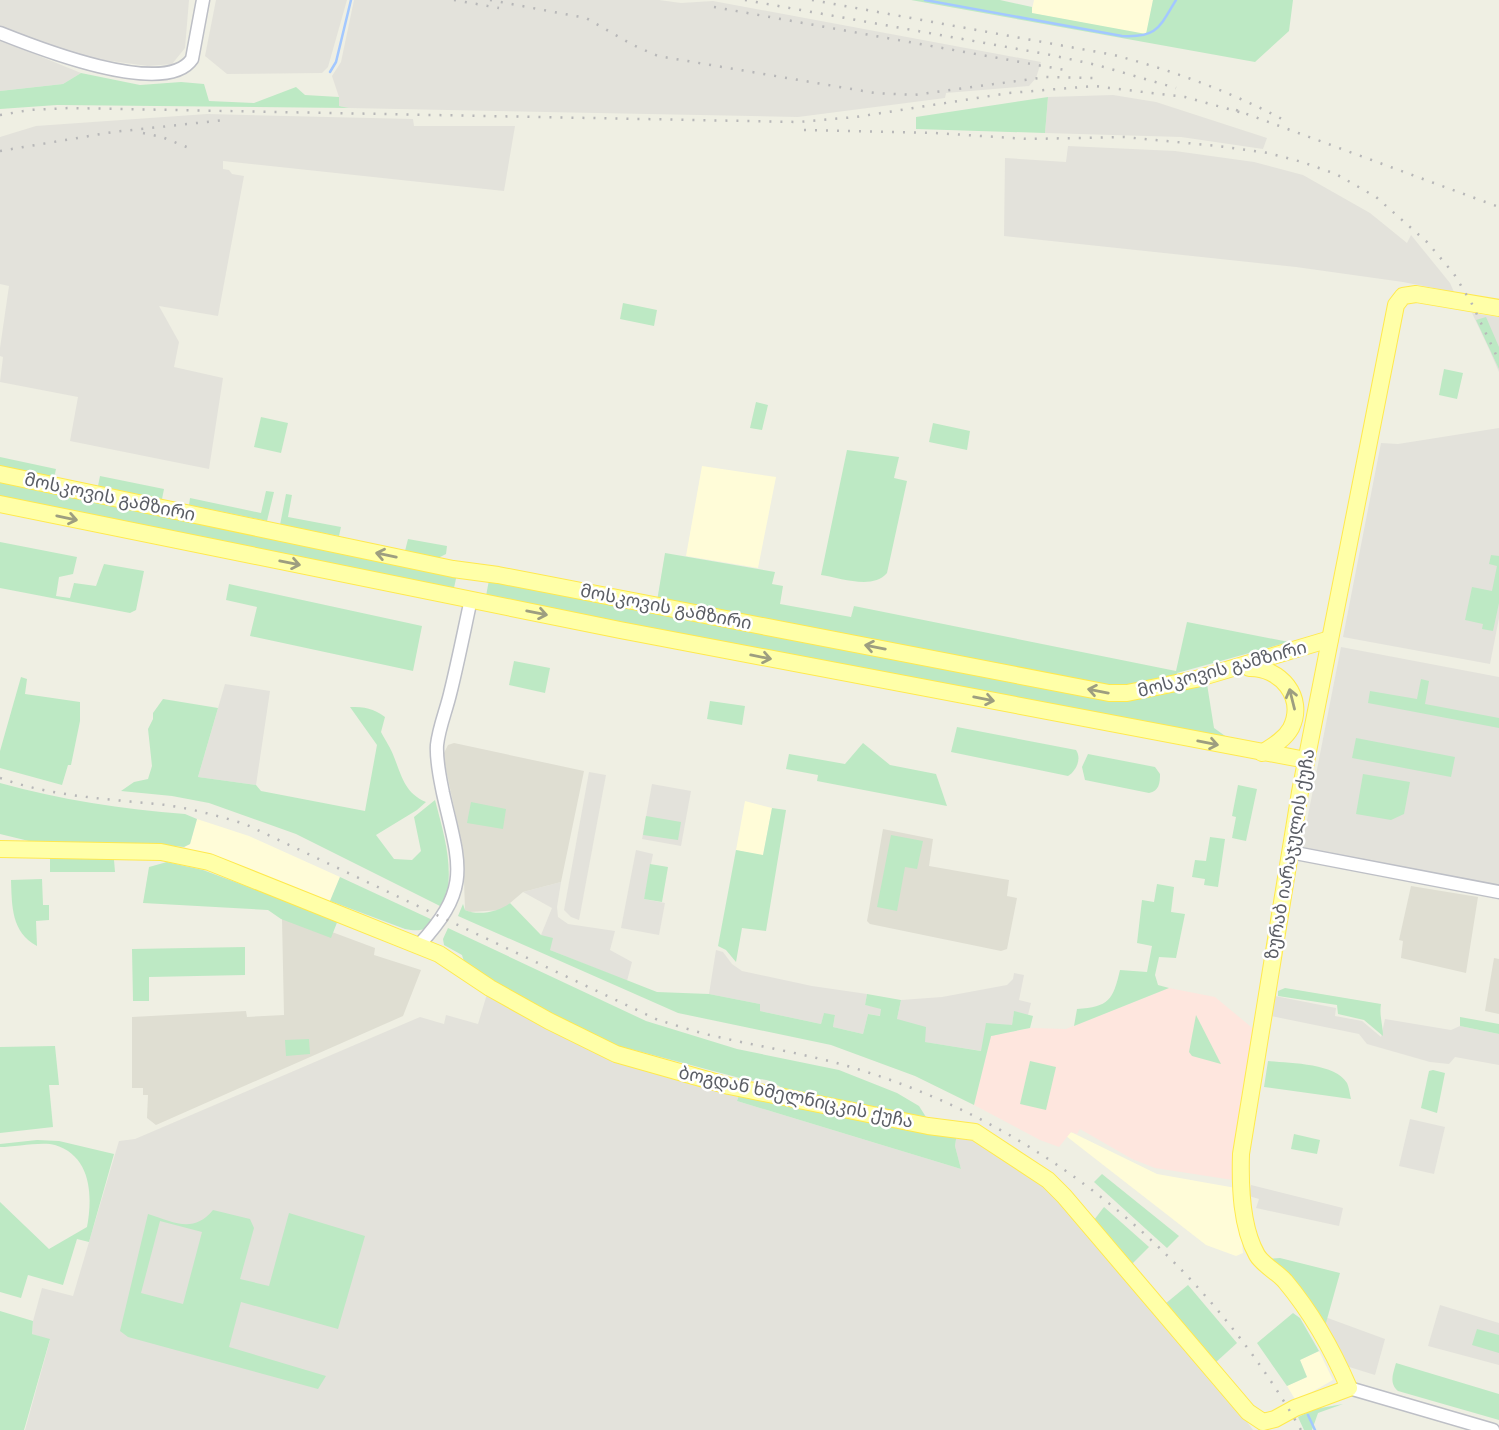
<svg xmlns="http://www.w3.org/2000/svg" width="1499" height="1430" font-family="Figtree,'Noto Sans Georgian',sans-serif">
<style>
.commercial{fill:#fffcd8}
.industrial{fill:#e3e2db}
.education{fill:#dfded2}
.medical{fill:#fee6de}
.green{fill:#bde9c4;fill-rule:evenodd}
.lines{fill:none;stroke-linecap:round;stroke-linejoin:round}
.stream{stroke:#a3c8ff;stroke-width:2.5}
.minor-casing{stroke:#bdbfc6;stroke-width:15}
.major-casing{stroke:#ffe94d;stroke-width:18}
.minor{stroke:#fff;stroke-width:12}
.major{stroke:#ffffa8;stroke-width:16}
.rail{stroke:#b7b7b8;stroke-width:2.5;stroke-dasharray:2 9;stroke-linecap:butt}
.oneway{stroke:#9d9e80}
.labels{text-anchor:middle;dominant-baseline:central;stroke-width:5;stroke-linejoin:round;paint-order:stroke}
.street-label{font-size:18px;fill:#5b5e65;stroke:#fff}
</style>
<rect width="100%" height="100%" fill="#efefe3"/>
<g class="commercial">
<path d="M1034 0H1153L1147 35 1031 13Z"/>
<path d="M702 466 776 477 758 568 686 556Z"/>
<path d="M745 801 772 808 763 856 736 850Z"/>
<path d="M197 819 249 836 340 877 330 901 184 847 190 844Z"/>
<path d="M1071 1132 1157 1174 1236 1188 1243 1253 1236 1256 1206 1245 1066 1136Z"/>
<path d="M1319 1351 1333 1380 1296 1401 1287 1386 1307 1377 1300 1360Z"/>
</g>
<g class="industrial">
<path d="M0 0H189L185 48 172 64 148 66 96 59 48 46 0 26Z"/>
<path d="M216 0H347L328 67 322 73 227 74 205 56Z"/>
<path d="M354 0H659L681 3 713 1 1041 62 1036 78 1029 86 946 93 945 98 798 117 349 108 339 106V97L332 76 341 62Z"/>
<path d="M0 40 81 73 63 84 0 91Z"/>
<path d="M1113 95 1156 102 1267 138 1263 149 1181 137 1045 133 1048 97Z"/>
<path d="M207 114 413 119 414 126H515L504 191 223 161V169L229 170 232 174 244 176 218 316 159 306 179 342 174 367 223 378 209 469 70 441 78 397 0 382 3 357 0 356V348L9 286 0 284V137L36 126Z"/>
<path d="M1068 146 1175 151 1254 162 1303 175 1370 213 1407 243 1411 235 1450 283 1454 292 1403 282 1296 267 1004 236 1005 158 1066 162Z"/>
<path d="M1472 313 1499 317V372L1489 349Z"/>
<path d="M1499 428V618L1490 664 1343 637 1381 443 1398 444Z"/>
<path d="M1341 647 1499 677V888L1301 851Z"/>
<path d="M225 684 270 691 256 785 198 777Z"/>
<path d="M589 772 606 775 579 920 571 917 564 910Z"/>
<path d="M652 784 691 791 681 846 642 839Z"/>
<path d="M636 850 653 854 644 899 665 903 659 935 621 928Z"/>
<path d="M561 882 557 907 558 917 568 924 615 931 610 950 632 962 627 981 550 950 541 935 552 908 523 892Z"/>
<path d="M716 950 723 952 732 964 742 971 812 986 867 994 865 1005 882 1008 881 1016 868 1014 863 1034 833 1027 835 1015 824 1014 821 1024 760 1011V1004L709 994Z"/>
<path d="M1014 973 1024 975 1019 1000 1031 1003 1028 1015 1014 1012 1012 1025 982 1051 924 1042 897 1019 901 1000 942 997 1007 985 1013 979Z"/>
<path d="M487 994 564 1035 740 1092 737 1101 961 1169 955 1146 957 1133 975 1138 1049 1188 1232 1401 1253 1430H25L50 1340 32 1334 33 1321 42 1288 73 1296 119 1141 135 1139 420 1017 444 1024 446 1015 478 1024Z"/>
<path d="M1275 996 1336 1008 1335 1016 1362 1021 1381 1037 1385 1019 1451 1030 1460 1026 1499 1034V1065L1455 1057 1449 1064 1430 1062 1367 1044 1359 1034 1271 1016Z"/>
<path d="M1410 1119 1445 1127 1434 1174 1399 1166Z"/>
<path d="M1251 1185 1343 1208 1339 1226 1256 1208 1259 1199 1249 1196Z"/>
<path d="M1440 1305 1499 1323V1365L1428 1346Z"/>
<path d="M1325 1317 1385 1339 1375 1375 1343 1365 1318 1325Z"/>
</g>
<g class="education">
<path d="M454 743 584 771 561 882 523 892 502 910 470 912 465 910 463 850 443 755 448 745Z"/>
<path d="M883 829 933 839 929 866 1009 880 1007 896 1017 898 1007 949 1001 951 870 924 867 921Z"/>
<path d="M1411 886 1478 897 1466 973 1401 958 1403 941 1399 940Z"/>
<path d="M282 919H297L375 948 374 955 421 970 403 1016 156 1125 147 1118 148 1095H143V1088H132V1017L246 1011 247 1017 284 1015Z"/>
<path d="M1494 958 1499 959V1014L1485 1011Z"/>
</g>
<path class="medical" d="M1169 988 1215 997 1256 1031 1233 1180 1155 1168 1132 1159 1080 1129 1077 1134 1071 1132 1059 1147 1040 1140 974 1105 991 1036 1030 1028 1066 1029Z"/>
<g class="green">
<path d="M911 0H1000L1032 7V13L1146 34 1153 0H1293L1289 31 1255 62Z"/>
<path d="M81 73 140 85 181 82 204 84 209 101 254 103 296 87 305 95 339 97V106L349 108 57 105 0 109V91L63 84Z"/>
<path d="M1048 97 1045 133 916 129V117Z"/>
<path d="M623 303 657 310 654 326 620 319Z"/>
<path d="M1486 317 1499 347V369L1476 320Z"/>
<path d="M1444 369 1463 373 1457 399 1439 395Z"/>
<path d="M756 402 768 405 762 430 750 428Z"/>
<path d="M261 417 288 423 281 453 254 447Z"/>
<path d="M933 423 970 431 967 450 929 442Z"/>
<path d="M847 450 899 457 894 478 907 481 887 573C873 590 841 578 821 575Z"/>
<path d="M0 457 56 469 54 478 0 467Z"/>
<path d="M100 476 164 489 162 499 98 486Z"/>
<path d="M0 482 457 574 454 588 451 589 0 497Z"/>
<path d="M266 491 274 492 267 521 189 505 190 498 261 513Z"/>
<path d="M286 494 292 495 288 517 341 527 339 536 280 525Z"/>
<path d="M408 539 447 546 446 554 438 558 405 551Z"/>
<path d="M0 542 77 557 73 574 59 577 56 596 70 598 74 583 96 586 104 564 144 571 136 610 130 613 0 588Z"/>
<path d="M665 553 775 572 772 584 783 586 780 604 851 617 854 606 1176 671 1187 622 1289 642 1177 673V677L1114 689 657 601Z"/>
<path d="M1491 555 1499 556V603L1493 631 1482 629 1483 624 1465 620 1472 587 1492 591 1497 566 1489 564Z"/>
<path d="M489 580 1112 696 1207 684 1214 728 1228 738 486 596Z"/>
<path d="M229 584 422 626 413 671 250 636 257 607 226 600Z"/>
<path d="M514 661 550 668 545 693 509 685Z"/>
<path d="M21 677 27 679 25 694 80 702V721L71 765H68L62 785 0 768V751Z"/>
<path d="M1421 679 1429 681 1425 704 1499 718V728L1368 703 1370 691 1417 699Z"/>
<path d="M163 699 218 708 198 777 256 785 261 791 365 811 377 745 350 707C365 707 373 708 385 717L381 732C385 740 391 748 394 757 402 777 405 793 426 802L417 810 376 835 394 859 412 860 421 851 414 817 435 800C445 838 455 870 444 908L296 834 209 803 172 796 121 791 134 782 148 779 152 766 148 729 153 719V713Z"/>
<path d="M710 701 745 706 742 725 707 719Z"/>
<path d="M957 727 1076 750C1082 759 1076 771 1068 776L951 752Z"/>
<path d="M1356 738 1455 757 1451 777 1352 758Z"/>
<path d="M863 743 890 765 936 774 947 806 817 781 818 775 786 769 789 754 845 764Z"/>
<path d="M1088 754 1155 767 1160 774C1160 783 1159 791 1149 793L1085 780 1082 767Z"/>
<path d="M1363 774 1410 782 1404 814 1391 820 1356 814Z"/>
<path d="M0 783C61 800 122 809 185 814L197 819 190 844 184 847 155 844 33 842 0 834Z"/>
<path d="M1238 785 1257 789 1246 841 1232 838 1236 817 1232 816Z"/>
<path d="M471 802 506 809 503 829 467 823Z"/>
<path d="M772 808 786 810 766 931 742 928 736 962 726 950 718 946 736 850 763 855Z"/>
<path d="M646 816 681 822 678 840 643 835Z"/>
<path d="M891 835 923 841 917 869 905 867 897 911 877 907Z"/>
<path d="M1210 837 1225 839 1218 887 1204 885 1205 879 1192 877 1195 860 1206 861Z"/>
<path d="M50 856 110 857 114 860 115 872H50Z"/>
<path d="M167 862 203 870 338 920 331 938 281 919 268 910 143 903 149 867Z"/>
<path d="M650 864 668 867 662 902 644 899Z"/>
<path d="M340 877 437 922C426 930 419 932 405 929L330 901Z"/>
<path d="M42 879 43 905H49V920L36 921 37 946C11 932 12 906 11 880Z"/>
<path d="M1157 884 1174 887 1171 912 1185 914 1176 958 1159 957 1155 975 1158 985 1169 988 1074 1026 1077 1009C1109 1007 1113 1000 1120 970L1147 972 1152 946 1137 943 1142 900 1154 902Z"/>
<path d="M510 903 541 935 553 938 550 950 657 992 709 994 760 1004V1011L821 1024 824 1013 835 1015 833 1027 863 1034 868 1014 880 1016 881 1009 865 1005 867 994 901 1000 897 1019 926 1027 925 1042 981 1051 986 1023 1012 1025 1014 1011 1033 1016 1030 1028 991 1036 974 1105 915 1076 831 1045 678 1013 458 916 463 904 465 910C478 916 499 912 510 903Z"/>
<path d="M448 928 646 1021 737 1049 839 1070 897 1093 919 1106 926 1117 784 1089C772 1082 764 1076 751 1081L615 1045 548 1014 465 965 462 955 444 945 443 939Z"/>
<path d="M245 947V975L149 977V1001H133L132 949Z"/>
<path d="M1285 988 1381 1004C1379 1015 1383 1025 1383 1036L1364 1020 1338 1014 1337 1005 1278 996V991Z"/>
<path d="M1196 1015 1221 1064 1192 1056 1189 1052Z"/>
<path d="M1460 1017 1499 1024V1034L1460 1026Z"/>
<path d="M309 1039 310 1054 286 1056 285 1040Z"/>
<path d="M55 1046 59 1085H49L53 1127 0 1133V1047Z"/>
<path d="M1030 1061 1056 1067 1046 1110 1020 1104Z"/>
<path d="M1268 1061C1289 1063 1336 1063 1347 1083 1349 1087 1350 1095 1351 1099L1264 1087Z"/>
<path d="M1433 1070 1445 1073 1437 1113 1421 1108 1429 1071Z"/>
<path d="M740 1092 957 1133 955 1146 961 1169 737 1101Z"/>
<path d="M1294 1134 1320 1140 1317 1154 1291 1149Z"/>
<path d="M37 1140 59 1141 114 1154 89 1242 77 1239 63 1285 28 1275 21 1298 0 1292V1202L49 1249 87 1227C93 1195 91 1156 55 1145 43 1141 14 1147 0 1147V1144Z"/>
<path d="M1102 1174 1179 1236 1167 1248 1094 1182Z"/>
<path d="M1104 1207 1149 1247 1131 1265 1094 1220Z"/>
<path d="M213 1210 250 1219 254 1228 240 1279 269 1286 289 1213 365 1236 338 1329 241 1302 229 1347 326 1376 318 1389 128 1337 120 1331 148 1214C174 1222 193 1234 213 1210ZM160 1221 202 1232 183 1304 141 1293Z"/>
<path d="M1280 1258 1340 1273 1324 1330 1265 1259Z"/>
<path d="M1188 1285 1237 1343 1215 1363 1165 1304Z"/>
<path d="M0 1311 33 1321 32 1334 50 1339 24 1430H0Z"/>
<path d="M1293 1313 1300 1318 1319 1351 1300 1360 1307 1377 1287 1386 1257 1343Z"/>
<path d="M1477 1329 1499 1335V1353L1472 1345Z"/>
<path d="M1396 1363 1499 1394V1420L1398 1391C1389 1383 1393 1374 1396 1363Z"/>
<path d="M1343 1404 1318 1413 1312 1430H1304L1298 1417 1315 1409Z"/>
</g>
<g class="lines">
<g class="stream">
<path d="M925 0 1122 36C1157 38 1159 28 1176 0"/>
<path d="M330 72 336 62 351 0"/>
<path d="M1308 1415 1315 1430"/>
</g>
<g class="minor-casing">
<g id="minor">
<path d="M0 33C35 47 165 99 192 59L203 0"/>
<path d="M1290 852 1499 892"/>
<path d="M419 945C473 887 459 864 443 793 440 778 436 761 437 745 439 727 446 711 450 694 458 662 464 631 471 599"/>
<path d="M1349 1388 1493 1430"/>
</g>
</g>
<g class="major-casing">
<g id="major">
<path d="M0 474 453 569 498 575 1109 693H1127L1196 679 1330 639"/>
<path d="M0 504 620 630 1306 760"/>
<path d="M1249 668C1280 667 1306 697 1291 728 1285 739 1273 746 1262 753"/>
<path d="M0 849 161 852 209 862 439 954 490 988 549 1021 616 1054 729 1086 928 1126 975 1132 1048 1180 1064 1196 1248 1412 1263 1422 1275 1419 1295 1408 1349 1388C1333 1351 1311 1312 1285 1281 1277 1272 1263 1265 1257 1255 1241 1227 1240 1186 1241 1154L1300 792 1396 305 1403 296 1416 294 1499 308"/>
</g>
</g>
<use href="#minor" class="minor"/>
<use href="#major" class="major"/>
<g class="rail">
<path d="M454 0 499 8"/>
<path d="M490 0 586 18 633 45 658 56 875 93 914 95 1046 77 1094 78"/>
<path d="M745 0 1046 54 1097 65 1176 88"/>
<path d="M812 0 1114 55C1171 70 1229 91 1282 119"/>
<path d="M714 7 1065 70"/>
<path d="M1236 110 1499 207"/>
<path d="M0 115 30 110 70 108 798 122 856 117 1009 93 1094 86 1185 97 1243 113"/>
<path d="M804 130 935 133 1028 139 1124 137 1218 146 1268 153 1302 162 1336 174 1376 197 1427 242 1454 274 1472 304 1499 361"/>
<path d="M143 133 162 137 189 148"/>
<path d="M0 151 113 132 225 120"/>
<path d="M0 778C53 797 110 799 166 805 193 809 219 816 245 824L658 1020C676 1025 695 1032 714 1036 761 1047 808 1054 854 1068 1044 1125 1203 1258 1301 1430"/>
</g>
</g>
<defs><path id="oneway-shaft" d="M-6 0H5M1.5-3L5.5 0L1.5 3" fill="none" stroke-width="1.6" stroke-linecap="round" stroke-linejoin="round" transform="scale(1.75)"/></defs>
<g class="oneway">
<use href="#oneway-shaft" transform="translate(67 518) rotate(12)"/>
<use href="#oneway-shaft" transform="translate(386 555) rotate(-168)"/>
<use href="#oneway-shaft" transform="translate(290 563) rotate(11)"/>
<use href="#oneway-shaft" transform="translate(537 613) rotate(11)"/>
<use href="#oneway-shaft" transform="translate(875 647) rotate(-169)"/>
<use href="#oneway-shaft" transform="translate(761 657) rotate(11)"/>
<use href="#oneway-shaft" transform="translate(1098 691) rotate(-169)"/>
<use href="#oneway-shaft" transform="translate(984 699) rotate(11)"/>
<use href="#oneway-shaft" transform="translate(1292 699) rotate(-104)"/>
<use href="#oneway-shaft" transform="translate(1208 743) rotate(11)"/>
</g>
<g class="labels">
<g class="street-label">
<text transform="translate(110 497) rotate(12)">მოსკოვის გამზირი</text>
<text transform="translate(666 607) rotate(11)">მოსკოვის გამზირი</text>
<text transform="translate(1222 669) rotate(-15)">მოსკოვის გამზირი</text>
<text transform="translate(1290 854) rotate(-80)">ზურაბ იარაჯულის ქუჩა</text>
<text transform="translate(796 1097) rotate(12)">ბოგდან ხმელნიცკის ქუჩა</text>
</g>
</g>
</svg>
